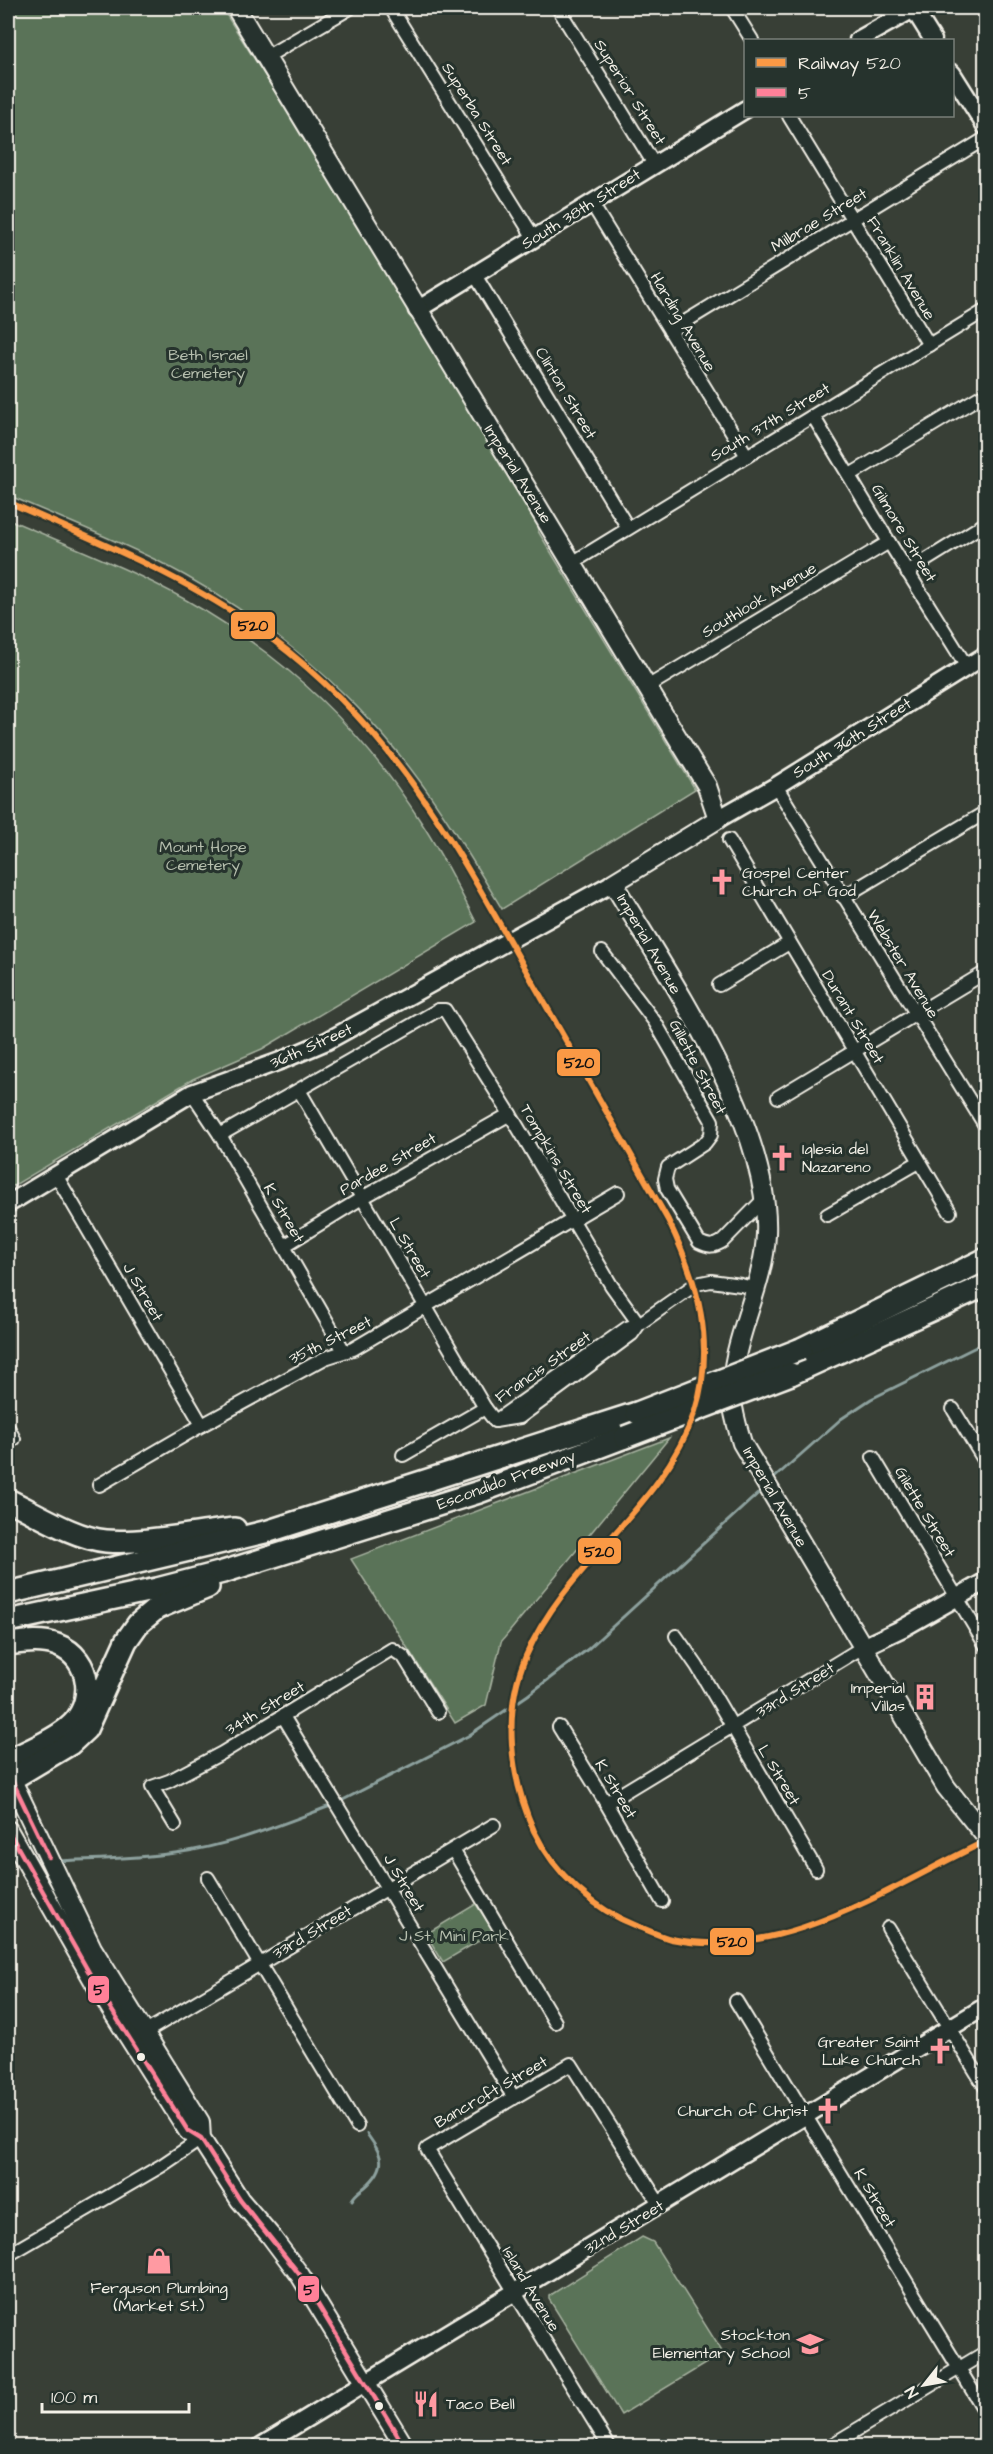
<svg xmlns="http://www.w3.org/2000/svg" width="993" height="2454" font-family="'Architects Daughter',sans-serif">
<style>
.green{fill:#5a7358;stroke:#a7b2a0;stroke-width:1.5}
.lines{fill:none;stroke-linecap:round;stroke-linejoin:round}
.stream{stroke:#8da19e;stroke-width:3}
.street-casing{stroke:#f4f1e8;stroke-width:16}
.secondary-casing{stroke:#f4f1e8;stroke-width:21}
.primary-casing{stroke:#f4f1e8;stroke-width:22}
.highway-casing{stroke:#f4f1e8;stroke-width:26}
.street{stroke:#26332d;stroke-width:12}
.secondary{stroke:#26332d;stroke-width:16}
.primary{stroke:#26332d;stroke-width:18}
.highway{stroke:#26332d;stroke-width:21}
.highway-bridge-casing{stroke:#f4f1e8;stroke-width:26;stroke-linecap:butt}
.highway-bridge{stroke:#26332d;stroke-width:21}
.bus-1-casing{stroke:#26332d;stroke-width:9}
.bus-1{stroke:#ff8098;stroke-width:4.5}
.rail-1-casing{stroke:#26332d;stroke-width:10}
.rail-1{stroke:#fa9945;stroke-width:6}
.bus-dot{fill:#f4f1e8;stroke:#26332d;stroke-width:2}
.labels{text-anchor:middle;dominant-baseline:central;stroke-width:6;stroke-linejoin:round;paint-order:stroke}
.street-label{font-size:16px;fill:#f4f1e8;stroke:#26332d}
.park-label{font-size:16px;fill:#b6bfae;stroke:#26332d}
.poi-label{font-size:16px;fill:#f4f1e8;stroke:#26332d;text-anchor:end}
.line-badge{stroke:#26332d;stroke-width:2}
.pale-badge-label{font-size:16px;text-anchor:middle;font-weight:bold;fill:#111}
</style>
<rect width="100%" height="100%" fill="#383f36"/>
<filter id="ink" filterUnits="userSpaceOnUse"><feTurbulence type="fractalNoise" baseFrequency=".0167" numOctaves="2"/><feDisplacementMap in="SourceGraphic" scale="12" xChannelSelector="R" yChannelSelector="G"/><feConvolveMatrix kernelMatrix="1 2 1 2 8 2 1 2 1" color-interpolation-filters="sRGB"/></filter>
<g filter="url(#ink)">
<g class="green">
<path d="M8 8H222L326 172 539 526 538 531 695 789 502 909C473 861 444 812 410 768 344 682 254 610 158 561 109 537 58 517 8 495Z"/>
<path d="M8 519C67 545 129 568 186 600 282 654 362 729 421 822 442 854 459 889 476 922L262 1049 193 1079 8 1189Z"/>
<path d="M669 1438 501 1642 486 1705 455 1723 351 1559Z"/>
<path d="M476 1904 494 1932 443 1962 426 1934Z"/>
<path d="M642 2237 653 2242 723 2353 621 2415 549 2299V2296Z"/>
</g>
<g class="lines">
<g class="stream">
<path d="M772 1480 841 1419 871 1399 986 1342"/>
<path d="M339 1802 468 1736 528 1695 588 1649 763 1489"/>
<path d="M56 1861C96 1859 136 1859 175 1853 230 1846 282 1824 333 1805"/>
<path d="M352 2200C355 2194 360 2191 365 2187 389 2166 382 2155 367 2134"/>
</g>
<g class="street-casing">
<g id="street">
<path d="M391 8 534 238"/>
<path d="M558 8 654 164"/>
<path d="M732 8 752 40"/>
<path d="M266 57 350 8"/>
<path d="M789 116 929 345"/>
<path d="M592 204 747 456"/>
<path d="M475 275 628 528"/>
<path d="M670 331 986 138"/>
<path d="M813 416 889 542 967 667"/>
<path d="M850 475 986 393"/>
<path d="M572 563 986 310"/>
<path d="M907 572 986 523"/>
<path d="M647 687 889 542"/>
<path d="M776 786 986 1127"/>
<path d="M729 840 950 1212"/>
<path d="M843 897 986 812"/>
<path d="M602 952 655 1022 712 1121 711 1135 705 1143 668 1167 665 1179 667 1189 699 1242C709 1247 714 1247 723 1241L764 1199"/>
<path d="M719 985 789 943"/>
<path d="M299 1090 485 1408 495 1421"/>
<path d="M192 1093 220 1135 344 1351"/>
<path d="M778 1097 986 972"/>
<path d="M220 1135 438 1010H445L510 1114 611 1285 639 1324"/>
<path d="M56 1175 202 1425"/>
<path d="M827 1215 919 1162"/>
<path d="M284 1246 362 1198 510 1114"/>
<path d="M953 1409 986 1463"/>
<path d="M498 1419 627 1328 639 1324"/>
<path d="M495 1421 520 1417 632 1334 639 1324 696 1284 711 1281 741 1285 756 1289"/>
<path d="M8 1427 14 1439"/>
<path d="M403 1455 485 1408"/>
<path d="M873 1457 986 1646"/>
<path d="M99 1485 202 1425 325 1358 353 1349 618 1193"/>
<path d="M676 1636 697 1666 816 1869"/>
<path d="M283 1716 514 2098"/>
<path d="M559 1727 606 1803 662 1901"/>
<path d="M606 1803 863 1647"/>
<path d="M175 1825 152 1787 169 1781 222 1753 392 1649 404 1657 438 1712"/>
<path d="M453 1850 555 2022"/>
<path d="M208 1878 357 2126"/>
<path d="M888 1928 986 2088"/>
<path d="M736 2001 986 2413"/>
<path d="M139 2036 494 1825"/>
<path d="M8 2255 161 2166 201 2139"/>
<path d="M609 2446 427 2149 571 2064 660 2205"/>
<path d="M830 2446 986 2352"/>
</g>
</g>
<g class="secondary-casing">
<g id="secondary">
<path d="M913 8 933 40"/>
<path d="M858 40 915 8"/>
<path d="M952 73 986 127"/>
<path d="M417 310 746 109"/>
<path d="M718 819 776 786 986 655"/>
<path d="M8 1204 192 1093 280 1061 327 1041 613 883"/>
<path d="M863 1647 903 1628 986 1581"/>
<path d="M261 2446 986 2006"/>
</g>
</g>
<g class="primary-casing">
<g id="primary">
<path d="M236 8 685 750 707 786 718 819 613 883C668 976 771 1124 766 1234 764 1290 729 1342 732 1399 733 1414 738 1429 742 1443L946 1787 986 1837"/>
<path d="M8 1772 92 1948 200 2122 201 2139"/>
<path d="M8 1830 99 1990 188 2131 201 2139 240 2200 270 2235 300 2275 404 2446"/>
</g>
</g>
<g class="highway-casing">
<g id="highway">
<path d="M801 1349 986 1259"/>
<path d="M791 1374 986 1285"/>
<path d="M8 1500C36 1513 74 1538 106 1541 143 1544 196 1533 235 1529"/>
<path d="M8 1593 269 1531 637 1413"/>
<path d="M8 1621 157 1589 223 1572 479 1492 625 1437"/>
<path d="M8 1644C24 1642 41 1639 57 1645 93 1658 96 1706 68 1728 51 1742 27 1751 8 1761"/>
<path d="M8 1781 70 1744 86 1729 126 1641 138 1624 157 1608 208 1587"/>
</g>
</g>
<use href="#street" class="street"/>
<use href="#secondary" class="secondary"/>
<use href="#primary" class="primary"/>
<use href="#highway" class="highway"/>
<g class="highway-bridge-casing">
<g id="highway-bridge">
<path d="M637 1413 801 1349"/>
<path d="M625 1437 791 1374"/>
</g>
</g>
<use href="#highway-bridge" class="highway-bridge"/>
<g class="bus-1-casing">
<g id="bus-1">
<path d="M8 1772 49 1857"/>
<path d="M8 1830 99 1990 188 2131 201 2139 240 2200 300 2275 404 2446"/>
</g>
</g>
<use href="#bus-1" class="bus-1"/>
<g class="rail-1-casing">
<path id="rail-1" d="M8 502C99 542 192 579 272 639 393 730 451 838 523 965 572 1050 620 1135 668 1220 698 1281 716 1344 695 1411 663 1509 566 1562 526 1656 502 1712 510 1777 534 1831 555 1874 593 1909 637 1926 648 1930 660 1936 671 1939 783 1962 889 1887 986 1841"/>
</g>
<use href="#rail-1" class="rail-1"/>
</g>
</g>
<defs>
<g id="church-bare" transform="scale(2.07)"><path d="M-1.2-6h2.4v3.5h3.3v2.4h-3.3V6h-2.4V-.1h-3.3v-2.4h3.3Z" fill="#ff9aa2" stroke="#26332d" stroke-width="2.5" paint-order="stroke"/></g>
<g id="building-bare" transform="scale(2.07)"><path d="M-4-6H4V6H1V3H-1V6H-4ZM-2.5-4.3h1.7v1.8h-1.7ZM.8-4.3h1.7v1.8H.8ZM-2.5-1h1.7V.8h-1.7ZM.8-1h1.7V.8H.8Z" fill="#ff9aa2" stroke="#26332d" stroke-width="2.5" paint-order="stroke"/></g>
<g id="shop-bare" transform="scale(2.07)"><path d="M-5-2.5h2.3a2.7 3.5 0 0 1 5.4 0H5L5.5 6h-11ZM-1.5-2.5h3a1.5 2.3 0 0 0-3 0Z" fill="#ff9aa2" stroke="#26332d" stroke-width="2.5" paint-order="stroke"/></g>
<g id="school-bare" transform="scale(2.07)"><path d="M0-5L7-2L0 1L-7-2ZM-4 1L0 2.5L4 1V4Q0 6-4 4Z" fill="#ff9aa2" stroke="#26332d" stroke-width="2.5" paint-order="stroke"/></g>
<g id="restaurant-bare" transform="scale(2.07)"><path d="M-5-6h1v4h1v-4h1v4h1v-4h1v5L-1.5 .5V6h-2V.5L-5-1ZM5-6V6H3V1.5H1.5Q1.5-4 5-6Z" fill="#ff9aa2" stroke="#26332d" stroke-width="2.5" paint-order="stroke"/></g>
</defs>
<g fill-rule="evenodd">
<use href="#church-bare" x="722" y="882"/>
<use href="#church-bare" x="782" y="1158"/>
<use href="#building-bare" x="925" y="1697"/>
<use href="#church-bare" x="940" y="2051"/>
<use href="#church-bare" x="828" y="2111"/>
<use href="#shop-bare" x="159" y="2261"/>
<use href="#school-bare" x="810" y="2344"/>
<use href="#restaurant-bare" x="426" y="2404"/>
</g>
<g class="bus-dot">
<circle cx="141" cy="2057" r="5"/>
<circle cx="379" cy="2406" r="5"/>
</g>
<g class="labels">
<g class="street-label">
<text transform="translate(630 92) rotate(58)">Superior Street</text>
<text transform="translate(477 114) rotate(58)">Superba Street</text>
<text transform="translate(581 209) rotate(-32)">South 38th Street</text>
<text transform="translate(819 220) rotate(-31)">Milbrae Street</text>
<text transform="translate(901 268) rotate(59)">Franklin Avenue</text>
<text transform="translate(683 322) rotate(59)">Harding Avenue</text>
<text transform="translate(566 393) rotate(59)">Clinton Street</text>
<text transform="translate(770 422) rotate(-31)">South 37th Street</text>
<text transform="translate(518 474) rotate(58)">Imperial Avenue</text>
<text transform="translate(904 533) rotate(59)">Gilmore Street</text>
<text transform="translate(759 600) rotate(-31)">Southlook Avenue</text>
<text transform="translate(852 738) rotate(-32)">South 36th Street</text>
<text transform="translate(649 944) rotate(60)">Imperial Avenue</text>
<text transform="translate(903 964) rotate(59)">Webster Avenue</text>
<text transform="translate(853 1017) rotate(59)">Durant Street</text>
<text transform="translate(311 1046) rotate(-24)">36th Street</text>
<text transform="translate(698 1067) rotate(62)">Gillette Street</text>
<text transform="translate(556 1159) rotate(59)">Tompkins Street</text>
<text transform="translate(388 1164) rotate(-30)">Pardee Street</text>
<text transform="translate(284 1213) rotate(60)">K Street</text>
<text transform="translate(410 1248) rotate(60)">L Street</text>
<text transform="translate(143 1292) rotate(60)">J Street</text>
<text transform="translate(330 1340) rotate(-26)">35th Street</text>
<text transform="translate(543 1367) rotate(-35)">Francis Street</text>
<text transform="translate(506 1480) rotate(-20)">Escondido Freeway</text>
<text transform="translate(775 1497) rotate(60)">Imperial Avenue</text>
<text transform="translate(925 1512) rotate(59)">Gilette Street</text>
<text transform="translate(795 1690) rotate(-32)">33rd Street</text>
<text transform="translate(265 1708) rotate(-31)">34th Street</text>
<text transform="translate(779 1775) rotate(59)">L Street</text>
<text transform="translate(616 1789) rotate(59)">K Street</text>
<text transform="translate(404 1883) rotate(59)">J Street</text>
<text transform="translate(312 1932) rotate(-31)">33rd Street</text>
<text transform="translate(491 2092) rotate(-30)">Bancroft Street</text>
<text transform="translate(875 2198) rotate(59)">K Street</text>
<text transform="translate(624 2227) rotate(-31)">32nd Street</text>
<text transform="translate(531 2289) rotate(59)">Island Avenue</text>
</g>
<g class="park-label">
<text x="208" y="355">Beth Israel<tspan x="208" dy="18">Cemetery</tspan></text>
<text x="203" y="847">Mount Hope<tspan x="203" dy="18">Cemetery</tspan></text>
<text x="454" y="1936">J St. Mini Park</text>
</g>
<g class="poi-label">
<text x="742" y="873" text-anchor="start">Gospel Center<tspan x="742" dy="18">Church of God</tspan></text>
<text x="802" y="1149" text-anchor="start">Iglesia del<tspan x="802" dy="18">Nazareno</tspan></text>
<text x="905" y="1688">Imperial<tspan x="905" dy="18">Villas</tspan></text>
<text x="920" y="2042">Greater Saint<tspan x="920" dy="18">Luke Church</tspan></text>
<text x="808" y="2111">Church of Christ</text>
<text x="159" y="2288" text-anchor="middle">Ferguson Plumbing<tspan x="159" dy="18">(Market St.)</tspan></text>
<text x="790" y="2335">Stockton<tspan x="790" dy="18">Elementary School</tspan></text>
<text x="446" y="2404" text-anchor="start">Taco Bell</text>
</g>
</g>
<g class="line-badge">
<rect x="230" y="611" width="46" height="29" rx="6" fill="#fa9945"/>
<rect x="556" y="1048" width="45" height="29" rx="6" fill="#fa9945"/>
<rect x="577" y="1537" width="45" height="28" rx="6" fill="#fa9945"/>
<rect x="709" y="1927" width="46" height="29" rx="6" fill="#fa9945"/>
<rect x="87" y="1975" width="23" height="29" rx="6" fill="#ff8098"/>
<rect x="297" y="2275" width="23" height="28" rx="6" fill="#ff8098"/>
</g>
<g class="pale-badge-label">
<text x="253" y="631">520</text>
<text x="579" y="1068">520</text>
<text x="599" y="1557">520</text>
<text x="732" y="1947">520</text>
<text x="99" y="1995">5</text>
<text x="309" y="2295">5</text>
</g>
<rect width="993" height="2454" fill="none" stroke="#26332d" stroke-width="30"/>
<rect x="15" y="15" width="963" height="2424" fill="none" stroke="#f4f1e8" stroke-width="2" filter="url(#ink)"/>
<rect x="744" y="39" width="210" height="78" fill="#26332d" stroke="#787f78" stroke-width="1.5"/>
<rect x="756" y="58" width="30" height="9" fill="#fa9945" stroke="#787f78" stroke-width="1.5"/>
<text x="798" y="69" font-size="18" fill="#f4f1e8">Railway 520</text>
<rect x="756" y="88" width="30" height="9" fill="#ff8098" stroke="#787f78" stroke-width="1.5"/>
<text x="798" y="99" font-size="18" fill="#f4f1e8">5</text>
<g transform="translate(924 2385) rotate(239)" stroke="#26332d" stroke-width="4.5" paint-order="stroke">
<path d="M0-4.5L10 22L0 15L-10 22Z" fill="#f4f1e8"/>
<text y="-9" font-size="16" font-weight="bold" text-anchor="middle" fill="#f4f1e8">N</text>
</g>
<path d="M42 2403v9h147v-9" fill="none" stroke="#f4f1e8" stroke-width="3"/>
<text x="51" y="2403" font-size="18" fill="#f4f1e8" stroke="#26332d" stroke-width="4.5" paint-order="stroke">100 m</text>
</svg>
